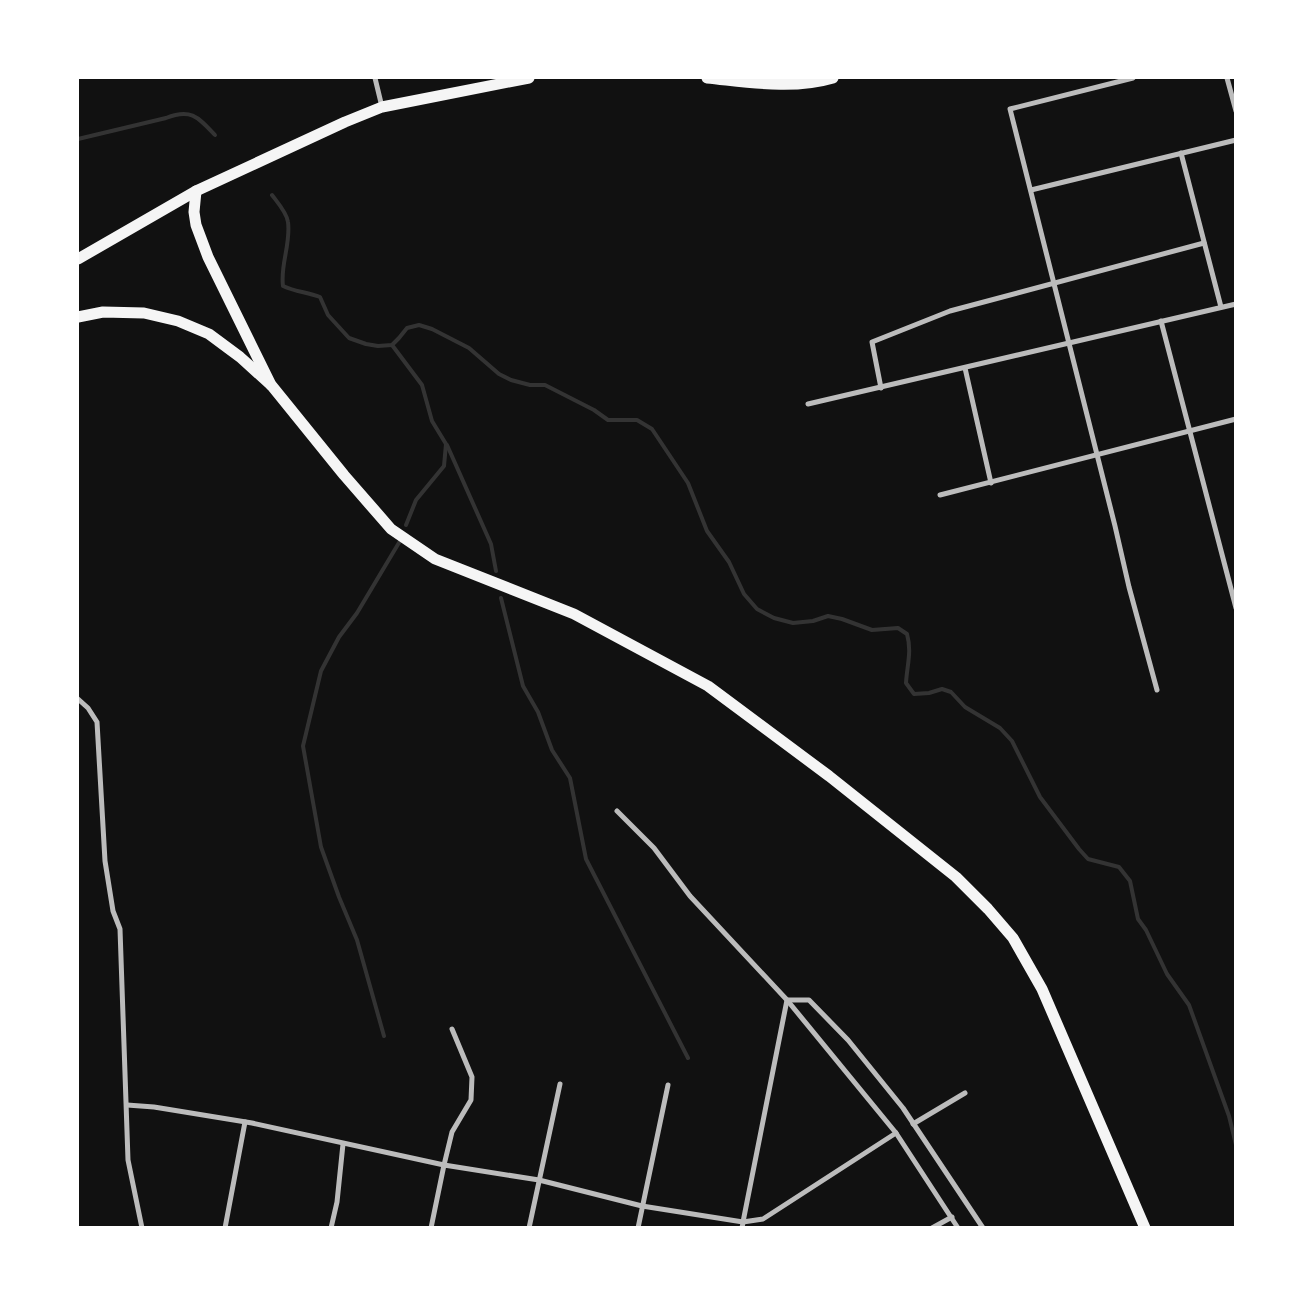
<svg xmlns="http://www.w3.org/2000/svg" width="1313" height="1305" font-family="'Nunito Sans',sans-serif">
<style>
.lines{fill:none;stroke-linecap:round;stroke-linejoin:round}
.stream{stroke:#333;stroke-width:4}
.minor{stroke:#bcbcbc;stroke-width:5}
.primary{stroke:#f5f5f5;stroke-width:11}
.trunk{stroke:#f5f5f5;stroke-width:11}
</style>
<rect width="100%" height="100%" fill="#111"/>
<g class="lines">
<g class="stream">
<path d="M78 139 166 118C191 108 198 117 215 135"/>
<path d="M272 195C278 203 287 213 288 222 291 244 280 265 283 286 296 292 307 292 320 297L328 315 349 338 366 344 378 346 392 345 399 338 407 328 419 325 432 329 469 348 499 374 511 380 530 385H545L594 410 608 420H637L652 429 688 483 707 531 729 562 744 594 757 609 774 618 793 623 813 621 828 616 842 619 872 630 898 628 907 634C912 652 907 665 906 683L914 694 929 693 942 689 951 692 965 707 1000 728 1012 741 1040 797 1079 849 1088 859 1119 867 1130 881 1138 919 1146 930 1167 974 1189 1005 1229 1116 1236 1145"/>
<path d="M392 345 422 385 432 421 446 444 444 466 416 500 406 525"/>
<path d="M447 445 491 544 496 571"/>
<path d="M501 598 523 686 538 712 552 750 570 778 586 859 688 1058"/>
<path d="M384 1036 357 940 339 897 321 847 303 746 321 671 339 637 357 613 400 541"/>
</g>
<g class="minor">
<path d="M375 78 382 107"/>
<path d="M1133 78 1010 109 1115 526 1129 587 1157 690"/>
<path d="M1227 78 1236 111"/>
<path d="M1181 153 1221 307"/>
<path d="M1031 190 1236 140"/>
<path d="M1161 321 1236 608"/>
<path d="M965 368 991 483"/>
<path d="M881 388 872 342 950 311 1204 243"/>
<path d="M808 404 1236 304"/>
<path d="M940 495 1236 419"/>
<path d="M78 699 88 708 97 722 105 861 113 911 120 929 128 1160 142 1228"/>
<path d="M617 811 654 848 690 896 787 1000 896 1133 958 1228"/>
<path d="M127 1105 154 1107 252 1123 444 1165 452 1132 471 1100 472 1077 452 1029"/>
<path d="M913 1124 965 1093"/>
<path d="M896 1133 763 1219 743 1222 787 1000H809L848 1040 903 1108 983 1228"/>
<path d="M225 1228 245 1122"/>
<path d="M331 1228 337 1202 343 1144"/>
<path d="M431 1228 444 1165 539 1180 642 1206 743 1222 742 1228"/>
<path d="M529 1228 560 1084"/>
<path d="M638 1228 668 1085"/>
<path d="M932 1228 952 1217"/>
</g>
<g class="primary">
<path d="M707 78C748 82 793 90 833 78"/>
<path d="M196 191 194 212 196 225 208 257 271 385"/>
<path d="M78 259 196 191 345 122 382 107 529 78"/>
</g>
<path class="trunk" d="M78 317 103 312 144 313 178 321 209 334 240 357 272 386 344 475 391 529 435 559 574 614 708 686 829 776 956 877 988 909 1013 938 1042 989 1145 1228"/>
</g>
<rect width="1313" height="1305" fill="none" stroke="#ffffff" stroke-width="158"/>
</svg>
